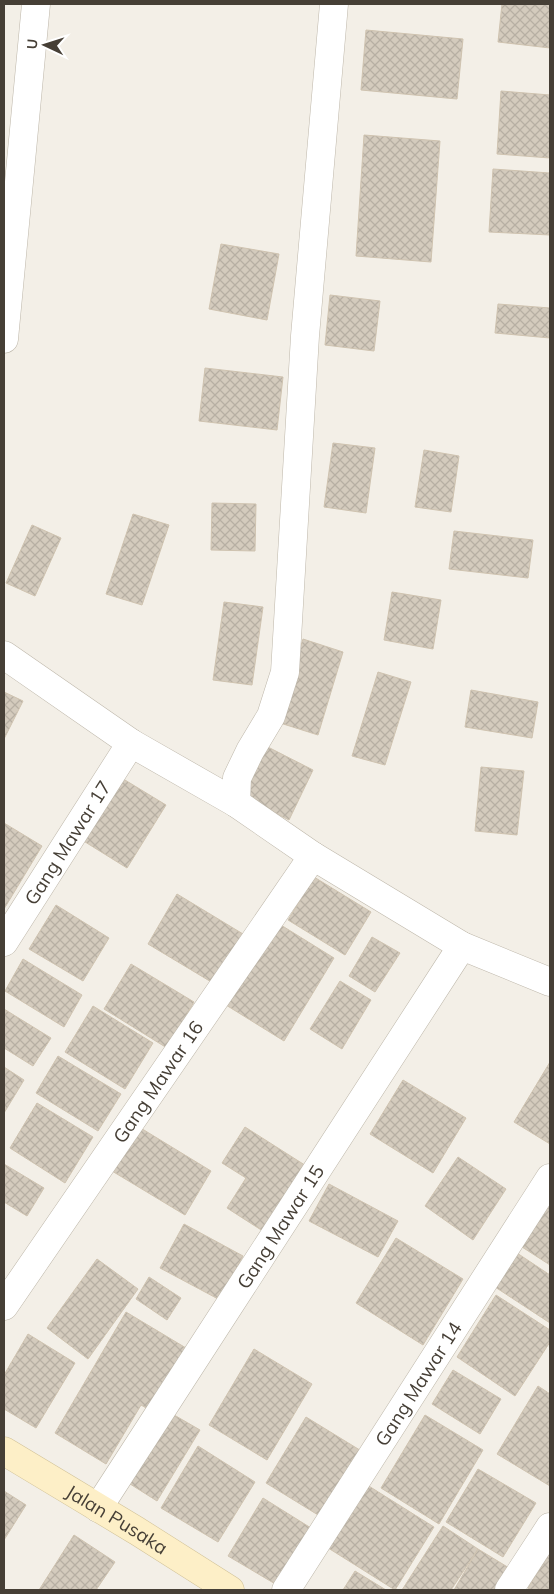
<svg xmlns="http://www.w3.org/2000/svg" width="554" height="1594" font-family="Mulish,sans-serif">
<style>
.building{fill:url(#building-cross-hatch);stroke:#cfc3b0}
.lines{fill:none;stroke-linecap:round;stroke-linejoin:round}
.minor-casing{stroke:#beb7aa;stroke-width:29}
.secondary-casing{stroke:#d1c298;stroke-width:29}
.minor{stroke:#fff;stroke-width:28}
.secondary{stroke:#fdefc7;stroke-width:28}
.labels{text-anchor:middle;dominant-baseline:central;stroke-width:4;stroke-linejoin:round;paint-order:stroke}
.street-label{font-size:19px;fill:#463f36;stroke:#fff}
</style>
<defs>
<pattern id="building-cross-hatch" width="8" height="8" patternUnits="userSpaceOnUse" patternTransform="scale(1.25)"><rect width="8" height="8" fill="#d4cbbd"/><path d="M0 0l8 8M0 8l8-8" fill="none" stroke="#b7afa3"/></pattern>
</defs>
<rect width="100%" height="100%" fill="#f3efe7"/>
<g class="building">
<path d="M502 4H550V48L498 42Z"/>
<path d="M366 30 463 39 457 99 361 90Z"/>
<path d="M501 91 550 95V158L497 154Z"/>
<path d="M364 135 440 141 431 262 356 256Z"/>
<path d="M493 169 550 173V235L489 232Z"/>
<path d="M221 244 279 254 267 320 209 309Z"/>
<path d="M330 295 380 301 374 351 325 345Z"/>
<path d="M498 304 550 308V338L495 333Z"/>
<path d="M205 368 283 377 277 430 199 421Z"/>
<path d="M333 443 375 448 366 513 324 507Z"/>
<path d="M424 450 459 456 451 512 415 507Z"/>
<path d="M212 503 256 504 255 551 211 550Z"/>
<path d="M133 514 169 525 142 605 106 594Z"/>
<path d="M32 525 61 538 35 596 6 583Z"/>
<path d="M454 531 533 540 528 578 449 569Z"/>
<path d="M392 592 441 600 433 649 384 640Z"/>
<path d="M224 602 263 607 252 685 213 680Z"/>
<path d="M303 639 343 652 318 735 277 722Z"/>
<path d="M378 672 411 682 385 765 352 756Z"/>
<path d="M471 690 538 702 532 738 465 727Z"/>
<path d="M4 692 23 701 4 739Z"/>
<path d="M262 744 313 770 289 820 238 794Z"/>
<path d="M481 767 524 771 517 835 475 831Z"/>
<path d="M120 777 166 805 127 868 82 840Z"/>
<path d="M4 823 42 846 4 909Z"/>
<path d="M314 877 371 912 345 955 288 920Z"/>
<path d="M177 894 243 934 213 983 148 944Z"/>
<path d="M56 905 109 938 83 981 29 949Z"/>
<path d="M276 922 334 958 284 1041 226 1005Z"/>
<path d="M372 937 400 953 375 992 349 976Z"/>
<path d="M23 959 82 995 64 1027 5 991Z"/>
<path d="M131 964 194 1002 167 1048 104 1009Z"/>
<path d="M340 981 371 1000 342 1049 310 1029Z"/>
<path d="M93 1006 153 1043 125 1089 65 1052Z"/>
<path d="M4 1009 51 1038 33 1066 4 1048Z"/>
<path d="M58 1056 121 1094 98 1131 36 1093Z"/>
<path d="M550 1062V1144L514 1122Z"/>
<path d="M4 1067 24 1080 4 1113Z"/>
<path d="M403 1080 466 1118 433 1173 370 1134Z"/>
<path d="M37 1103 93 1137 65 1183 10 1148Z"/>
<path d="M139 1127 211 1171 185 1215 112 1171Z"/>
<path d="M245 1127 311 1169 269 1235 227 1208 246 1178 222 1163Z"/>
<path d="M458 1157 506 1189 473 1240 425 1206Z"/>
<path d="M4 1164 44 1188 27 1216 4 1202Z"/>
<path d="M329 1184 398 1221 378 1257 309 1221Z"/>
<path d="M550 1203V1265L522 1247Z"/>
<path d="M184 1224 243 1256 220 1300 160 1268Z"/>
<path d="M396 1238 463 1279 423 1345 356 1303Z"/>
<path d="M514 1251 550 1275V1323L492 1285Z"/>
<path d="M97 1259 138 1289 88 1359 47 1328Z"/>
<path d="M149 1277 181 1298 167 1320 136 1299Z"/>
<path d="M496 1295 550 1330V1342L515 1396 457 1357Z"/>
<path d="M126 1312 191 1351 155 1413 141 1405 106 1464 55 1433Z"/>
<path d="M28 1334 75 1363 36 1428 4 1409V1375Z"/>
<path d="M254 1349 312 1384 267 1460 209 1425Z"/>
<path d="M453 1370 501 1399 480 1434 432 1404Z"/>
<path d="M538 1386 550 1394V1486L497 1454Z"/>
<path d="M169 1412 200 1430 157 1501 127 1482Z"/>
<path d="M425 1415 483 1450 439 1524 381 1488Z"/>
<path d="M306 1417 363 1452 323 1518 266 1483Z"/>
<path d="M198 1446 255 1482 218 1542 161 1508Z"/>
<path d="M478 1469 536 1503 503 1557 446 1522Z"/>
<path d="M364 1483 434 1527 395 1590 325 1546Z"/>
<path d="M4 1491 26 1505 4 1540Z"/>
<path d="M263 1498 311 1528 277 1585 228 1556Z"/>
<path d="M443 1526 478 1549 451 1590H402Z"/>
<path d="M74 1535 115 1562 96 1590H39Z"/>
<path d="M478 1549 514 1571 502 1590H454Z"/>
<path d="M550 1552V1590H531L528 1588Z"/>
<path d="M355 1571 386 1590H343Z"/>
</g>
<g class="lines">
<g class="minor-casing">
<g id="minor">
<path d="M4 339 36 4"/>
<path d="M4 655 131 743 236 803 313 856 462 946 550 982"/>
<path d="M236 803 237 778 250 751 271 716 285 672 305 336 334 4"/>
<path id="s1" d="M4 942 131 743"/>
<path id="s2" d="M4 1306 313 856"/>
<path id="s3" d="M98 1508 462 946"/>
<path id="s4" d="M286 1590 550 1178"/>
<path d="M509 1590 550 1527"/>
</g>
</g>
<g class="secondary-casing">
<g id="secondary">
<path id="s5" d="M4 1451 137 1531 230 1590"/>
</g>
</g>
<use href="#minor" class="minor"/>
<use href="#secondary" class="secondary"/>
</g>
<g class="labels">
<g class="street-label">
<text stroke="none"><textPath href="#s1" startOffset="118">Gang Mawar 17</textPath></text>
<text stroke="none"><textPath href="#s2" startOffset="272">Gang Mawar 16</textPath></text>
<text stroke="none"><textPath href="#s3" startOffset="335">Gang Mawar 15</textPath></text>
<text stroke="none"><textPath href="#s4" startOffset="245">Gang Mawar 14</textPath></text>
<text stroke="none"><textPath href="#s5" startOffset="132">Jalan Pusaka</textPath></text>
</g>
</g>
<rect width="554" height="1594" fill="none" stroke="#463f36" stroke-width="10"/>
<g transform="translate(45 45) rotate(274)" stroke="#ffffff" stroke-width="4" paint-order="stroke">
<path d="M0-4L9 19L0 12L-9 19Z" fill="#463f36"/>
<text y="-8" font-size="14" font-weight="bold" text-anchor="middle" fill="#463f36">U</text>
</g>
</svg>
